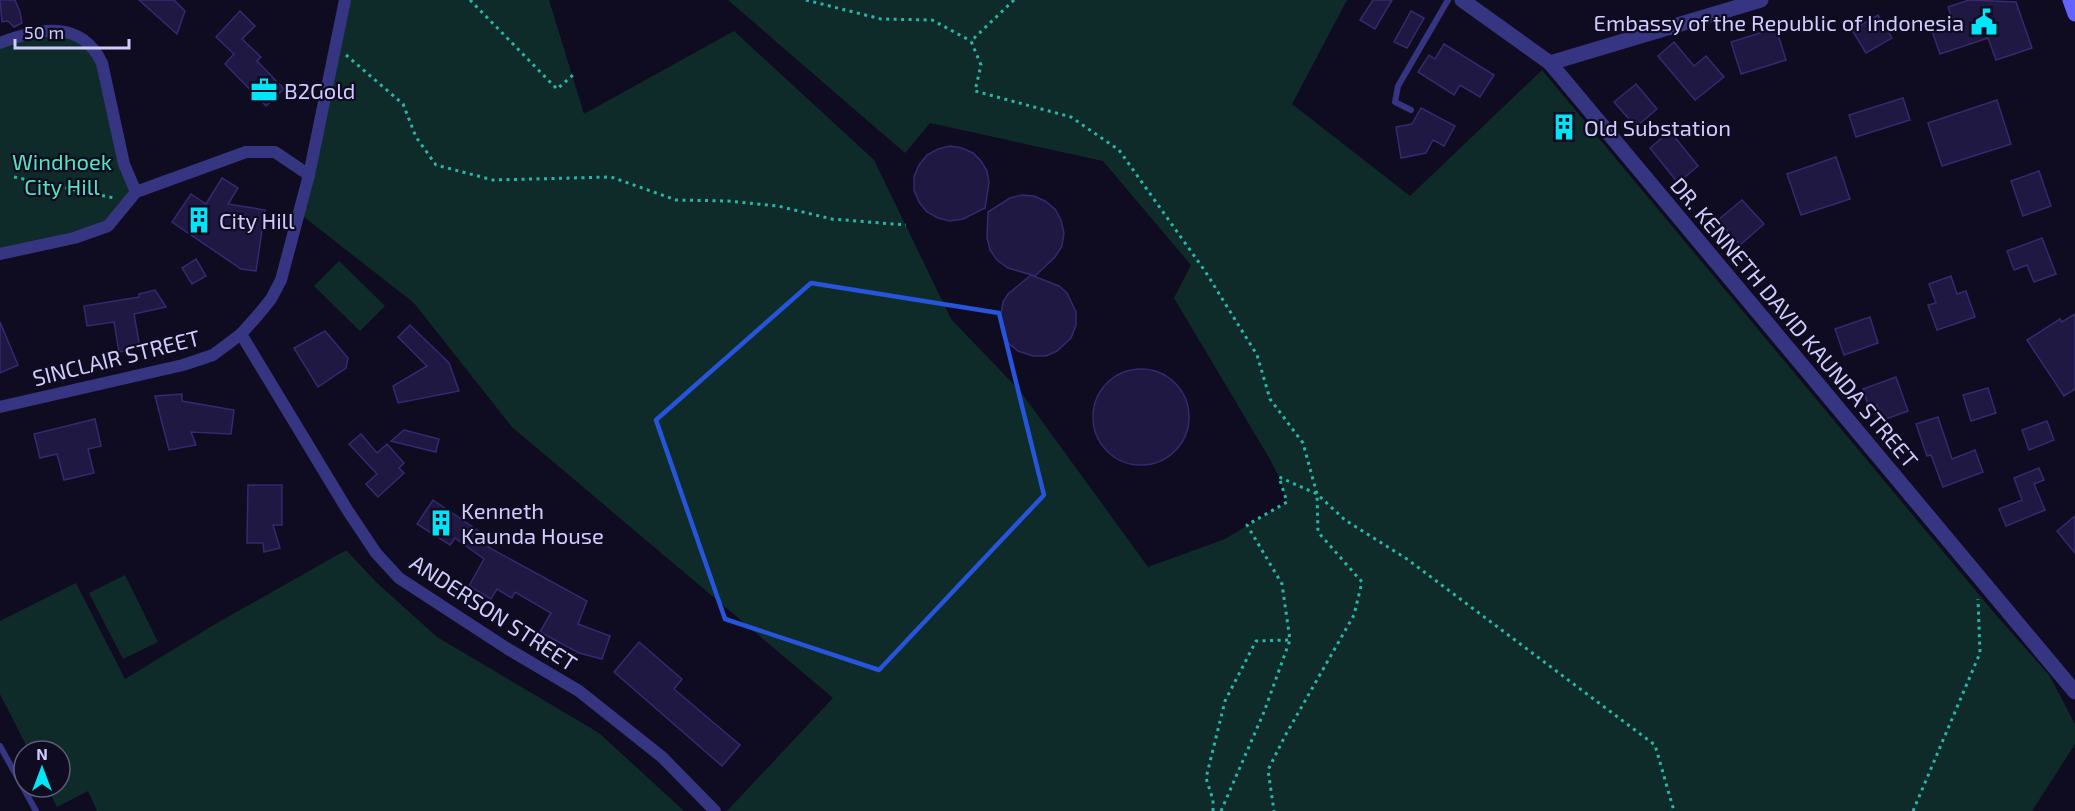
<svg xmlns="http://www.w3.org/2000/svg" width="2075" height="811" font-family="'Exo 2',sans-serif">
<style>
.green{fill:#0f2b29}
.building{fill:#1f1843;stroke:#35296f;stroke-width:1.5}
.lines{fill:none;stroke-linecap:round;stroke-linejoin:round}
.path{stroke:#29b6aa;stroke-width:3;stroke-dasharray:3 4.5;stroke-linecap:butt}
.service{stroke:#363582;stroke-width:6}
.minor{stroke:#363582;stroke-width:12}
.tertiary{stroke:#363582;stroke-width:15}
.secondary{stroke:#6363ff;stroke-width:15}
.marked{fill:none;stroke:#2654da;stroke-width:4.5;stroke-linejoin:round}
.labels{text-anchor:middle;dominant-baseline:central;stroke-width:4.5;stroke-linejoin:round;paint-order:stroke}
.poi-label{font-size:22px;fill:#d1ccff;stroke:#0f0c21;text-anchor:start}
.park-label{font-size:22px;fill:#54e3bc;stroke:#0f0c21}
.street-label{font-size:22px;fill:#d1ccff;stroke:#0f0c21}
</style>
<rect width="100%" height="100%" fill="#0f0c21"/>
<g class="green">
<path d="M345 0H549L584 114 734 31 874 160 951 319 1020 391 1148 567 1225 539 1287 502 1279 477 1271 461 1174 298 1191 265 1103 161 930 123 905 153 728 0H1347L1292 104 1410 196 1542 70 1996 615 2049 675 2075 724V744L2032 811H727L833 698 512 427 414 303 299 213Z"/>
<path d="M53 29 96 50 136 192 108 226 0 254V43Z"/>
<path d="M339 261 385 306 360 331 314 286Z"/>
<path d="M346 550 377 583 437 637 599 733 684 811H97L88 791 57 807 47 787H60V751H29L0 694V621L76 583 125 679 212 626Z"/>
<path d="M125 575 158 642 123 659 89 593Z"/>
</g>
<g class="building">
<path d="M0 0H15L20 12 22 23 14 27 8 21 2 22Z"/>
<path d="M139 0H174L185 11 177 34Z"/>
<path d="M1373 0H1392L1375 29 1360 20Z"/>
<path d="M1969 0 2016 2 2032 48 1996 60 1988 38 1940 54 1932 31 1954 24 1948 7Z"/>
<path d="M240 11 255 26 242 39 261 57 257 61 284 89 266 106 225 64 234 54 216 37Z"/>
<path d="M1411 11 1424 18 1407 48 1394 42Z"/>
<path d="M1878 15 1892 38 1866 53 1852 30Z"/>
<path d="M1776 28 1786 60 1741 74 1731 42Z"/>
<path d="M1674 42 1694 66 1706 56 1724 77 1695 100 1658 56Z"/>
<path d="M1444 44 1494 75 1480 97 1460 85 1454 95 1418 72 1429 55 1435 59Z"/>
<path d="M1636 84 1657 109 1636 127 1614 102Z"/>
<path d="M1903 98 1910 120 1856 137 1849 115Z"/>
<path d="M1997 100 2011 144 1942 166 1928 123Z"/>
<path d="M1421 108 1455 126 1444 146 1433 140 1426 153 1401 158 1396 127 1412 124Z"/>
<path d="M1670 131 1698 166 1678 183 1650 148Z"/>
<path d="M950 146 962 148 973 153 981 161 987 171 989 183 985 208 963 219 950 221 938 218 927 212 919 202 914 190V177L919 165 927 155 938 149Z"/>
<path d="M1836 157 1850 199 1801 215 1787 174Z"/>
<path d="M2039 171 2051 206 2023 216 2011 181Z"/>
<path d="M222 178 238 188 228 204 265 210 256 271 241 269 172 222 191 194 206 204Z"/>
<path d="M1022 195 1034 196 1045 201 1055 209 1061 220 1064 233 1062 246 1055 257 1035 276 1008 268 997 260 990 250 987 238 988 212 1010 198Z"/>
<path d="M1742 200 1764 224 1740 245 1718 220Z"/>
<path d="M2042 238 2056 274 2034 282 2027 265 2014 270 2007 251Z"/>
<path d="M196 259 206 276 192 284 182 268Z"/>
<path d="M1031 275 1059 286 1067 293 1076 312V325L1071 338 1057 351 1046 356H1033L1018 351 1008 343 1002 332 1000 319 1003 302 1008 294Z"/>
<path d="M1951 276 1957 294 1966 291 1975 317 1937 330 1928 305 1936 303 1929 284Z"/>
<path d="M155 290 166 307 134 314 140 348 119 352 114 322 87 326 84 306 139 297V294Z"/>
<path d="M2075 314V389L2064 396 2027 340 2060 319 2062 322Z"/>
<path d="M1870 317 1878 343 1844 355 1835 329Z"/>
<path d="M0 322 18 365 0 373Z"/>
<path d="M410 325 449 363 459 391 398 403 393 386 427 366 398 337Z"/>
<path d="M325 331 348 358 346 368 318 387 294 348Z"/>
<circle cx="1141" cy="417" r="48"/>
<path d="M1896 377 1908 411 1883 420 1877 405 1869 408 1863 389Z"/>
<path d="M1988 388 1996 413 1971 421 1963 395Z"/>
<path d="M182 394V401L234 410 231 434 191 432 196 445 169 450 155 396Z"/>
<path d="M1938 417 1952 459 1975 450 1983 472 1943 487 1931 455 1927 456 1916 424Z"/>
<path d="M95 419 101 446 88 449 94 473 64 480 57 454 40 458 34 434Z"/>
<path d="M2047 421 2054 440 2029 450 2022 430Z"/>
<path d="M404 430 439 439 436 452 391 441Z"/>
<path d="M361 434 377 453 387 444 404 463 399 468 404 473 378 497 366 484 377 474 349 444Z"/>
<path d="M2039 468 2044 480 2034 484 2045 510 2006 526 1999 509 2022 500 2014 478Z"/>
<path d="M248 485H282V525H273L280 548 264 552 263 543H247Z"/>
<path d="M433 500 493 541 488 547 587 601 578 624 610 636 602 659 579 653 540 632 551 613 515 592 512 598 497 589 491 599 469 586 484 559 455 538 450 545 417 524Z"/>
<path d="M2075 516V553L2057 531Z"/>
<path d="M639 642 682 679 674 689 740 745 722 766 614 672Z"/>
</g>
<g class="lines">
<g class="path">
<path d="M470 0 557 89 573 75"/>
<path d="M806 0 881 19 932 20 971 41"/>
<path d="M1014 0 971 41 981 65 975 91 1071 117 1119 150 1205 271 1257 355 1270 399 1303 443 1317 494 1345 520 1407 559 1655 745 1674 811"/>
<path d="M346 55 403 104 416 137 436 165 493 180 611 177 676 200 728 201 778 206 832 219 906 225"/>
<path d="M14 177 114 198"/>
<path d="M1213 811V800L1206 778 1225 701 1256 641 1290 640"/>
<path d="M1221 811 1264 712 1290 640 1282 584 1247 525 1287 502 1279 477 1317 494 1318 532 1362 582 1354 615 1285 736 1268 770 1274 811"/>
<path d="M1913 811 1980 653 1978 599"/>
</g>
<g class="service">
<path d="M1411 110 1395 102 1398 86 1448 0"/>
<path d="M0 746 36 811"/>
</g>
<g class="minor">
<path d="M0 43C38 28 81 19 102 63L124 164 136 192"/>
<path d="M0 254 74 238 108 226 136 192 246 152H275L309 175"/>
<path d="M241 334 348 511 376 553 399 578 508 649 579 691 662 757 715 811"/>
<path d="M0 407 183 365 213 355 241 334 258 315 271 299 281 280 309 175 345 0"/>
</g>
<g class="tertiary">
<path d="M1462 0 1550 63 2075 692"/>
<path d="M1550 63 1761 0"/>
</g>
<path class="secondary" d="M2070 0 2075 14"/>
</g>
<path class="marked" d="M811 283 999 313 1044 495 879 670 725 619 656 420Z"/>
<defs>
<g id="civic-bare" transform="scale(2.07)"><path d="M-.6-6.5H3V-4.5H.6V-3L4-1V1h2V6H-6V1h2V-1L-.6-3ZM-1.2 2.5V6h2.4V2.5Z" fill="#00e5f7" stroke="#0f0c21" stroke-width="2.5" paint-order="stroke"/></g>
<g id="office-bare" transform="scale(2.07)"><path d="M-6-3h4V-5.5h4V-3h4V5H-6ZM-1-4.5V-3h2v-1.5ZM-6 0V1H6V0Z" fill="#00e5f7" stroke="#0f0c21" stroke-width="2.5" paint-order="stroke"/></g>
<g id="building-bare" transform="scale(2.07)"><path d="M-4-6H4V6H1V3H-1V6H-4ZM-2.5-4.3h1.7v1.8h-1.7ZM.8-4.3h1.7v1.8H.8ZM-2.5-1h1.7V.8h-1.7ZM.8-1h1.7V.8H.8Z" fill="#00e5f7" stroke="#0f0c21" stroke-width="2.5" paint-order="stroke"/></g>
</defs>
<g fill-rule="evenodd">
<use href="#civic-bare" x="1984" y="22"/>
<use href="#office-bare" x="264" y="90"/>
<use href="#building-bare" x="1564" y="127"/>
<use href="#building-bare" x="199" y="220"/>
<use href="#building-bare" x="441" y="523"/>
</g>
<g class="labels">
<g class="poi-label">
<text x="1964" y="22" text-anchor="end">Embassy of the Republic of Indonesia</text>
<text x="284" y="90">B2Gold</text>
<text x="1584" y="127">Old Substation</text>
<text x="219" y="220">City Hill</text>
<text x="461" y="510">Kenneth<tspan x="461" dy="25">Kaunda House</tspan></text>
</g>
<g class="park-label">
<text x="62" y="161">Windhoek<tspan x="62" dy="25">City Hill</tspan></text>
</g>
<g class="street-label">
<text transform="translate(1795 322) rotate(50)">DR. KENNETH DAVID KAUNDA STREET</text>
<text transform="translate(116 357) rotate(-14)">SINCLAIR STREET</text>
<text transform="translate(494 612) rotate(33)">ANDERSON STREET</text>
</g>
</g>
<g transform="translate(42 769)"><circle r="28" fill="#0f0c21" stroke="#5d597a" stroke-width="1.5"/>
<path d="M0-4.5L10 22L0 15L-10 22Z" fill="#00e5f7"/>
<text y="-9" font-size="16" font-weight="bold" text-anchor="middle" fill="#d1ccff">N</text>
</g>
<path d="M15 39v9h114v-9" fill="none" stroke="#d1ccff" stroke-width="3"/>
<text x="24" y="39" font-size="18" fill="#d1ccff" stroke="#0f0c21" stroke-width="4.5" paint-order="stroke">50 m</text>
</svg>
